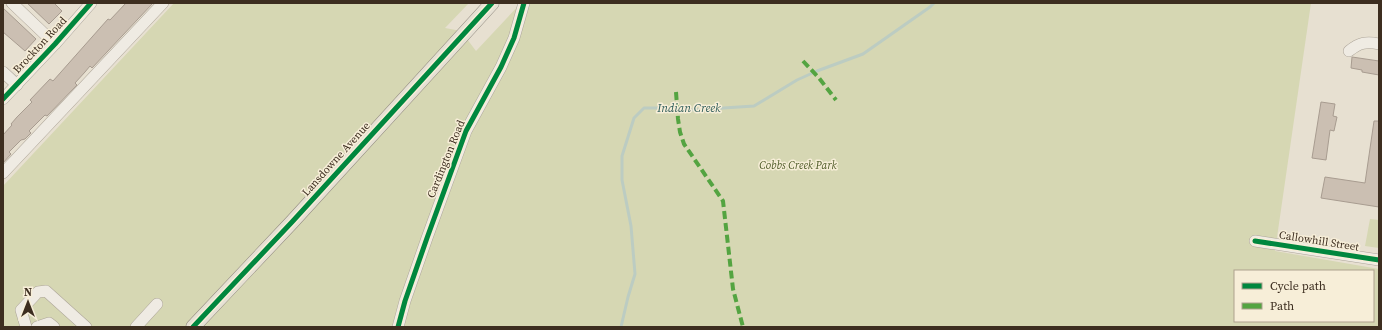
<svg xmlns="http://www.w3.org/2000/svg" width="1382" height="330" font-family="'Source Serif 4',serif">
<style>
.green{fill:#d6d7b3;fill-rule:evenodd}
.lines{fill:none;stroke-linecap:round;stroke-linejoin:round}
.stream{stroke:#bcccc2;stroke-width:3}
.building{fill:#cbbfb2;stroke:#a89c90}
.minor-casing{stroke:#ada599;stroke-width:12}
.major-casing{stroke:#928b80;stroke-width:15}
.minor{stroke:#efebe3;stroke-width:11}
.major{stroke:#e6e1d4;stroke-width:14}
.quiet{stroke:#54a441;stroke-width:4;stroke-dasharray:8 4;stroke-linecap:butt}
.cycleway-casing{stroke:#f7eed8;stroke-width:8}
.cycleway{stroke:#00873e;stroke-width:5}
.labels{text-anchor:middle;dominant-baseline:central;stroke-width:3;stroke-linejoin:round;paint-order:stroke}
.street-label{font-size:11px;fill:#3d2e20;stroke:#f7eed8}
.park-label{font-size:11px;font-style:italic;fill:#4d5a26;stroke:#f7eed8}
.water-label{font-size:12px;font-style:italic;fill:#2f5d5a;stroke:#f7eed8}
</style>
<rect width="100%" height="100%" fill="#e7e0d1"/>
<g class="green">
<path d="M174 3H469L445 28 461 31 476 51 521 3H1311L1275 251 1379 269V327H3V186ZM1235 271H1373V321H1235Z"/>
<path d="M1370 219 1379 220V248L1365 246Z"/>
</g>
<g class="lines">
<path class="stream" d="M621 327 628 297 635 274 631 226 622 180V156L634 118 644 108H681L693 110 754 106 797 80 817 71 863 54 930 7 934 3"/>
</g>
<g class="building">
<path d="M27 3H54L62 11 49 24Z"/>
<path d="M126 3H153L92 68 90 66 85 72 75 83 77 85 47 116 45 115 29 131 31 133 25 139 21 140 9 152 11 154 3 163V135L12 125 11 124 17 117 32 102 30 100 50 79 53 81 108 19 110 20Z"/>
<path d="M3 8 36 39 25 51 3 32Z"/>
<path d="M1352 57 1379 61V75L1362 72V70L1351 68Z"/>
<path d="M1321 102 1335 104 1333 116 1337 117 1334 131 1330 130 1326 160 1312 158Z"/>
<path d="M1374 121H1379V207L1321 198 1325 177 1365 183Z"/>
</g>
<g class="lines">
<g class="minor-casing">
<g id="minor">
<path d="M12 3 55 44"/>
<path d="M1349 51C1359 43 1366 41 1379 44"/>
<path d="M3 72 17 85"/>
<path d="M3 99 55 44 91 3"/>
<path d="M3 173 163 3"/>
<path d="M1255 241 1379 260"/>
<path d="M26 327 21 310 38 292 46 291 86 327"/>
<path d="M37 327 49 323 54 327"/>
<path d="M136 327 157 304"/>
<path d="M398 327 405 301 427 238 466 131 501 67 514 38 524 3"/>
</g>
</g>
<g class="major-casing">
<path id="major" d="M193 327 292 222 492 3"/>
</g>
<use href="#minor" class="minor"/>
<use href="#major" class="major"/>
<g class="quiet">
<path d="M803 61 819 78 836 100"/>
<path d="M676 92 678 119 680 132 684 144 723 201 733 289 743 327"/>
</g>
<g class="cycleway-casing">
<g id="cycleway">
<path d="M3 99 55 44 91 3"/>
<path d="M1255 241 1379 260"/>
<path d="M193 327 292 222 492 3"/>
<path d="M398 327 405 301 427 238 466 131 501 67 514 38 524 3"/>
</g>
</g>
<use href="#cycleway" class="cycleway"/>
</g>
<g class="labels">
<g class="street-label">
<text transform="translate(40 45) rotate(-47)">Brockton Road</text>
<text transform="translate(336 159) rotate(-48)">Lansdowne Avenue</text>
<text transform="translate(446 159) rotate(-68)">Cardington Road</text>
<text transform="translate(1319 241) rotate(9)">Callowhill Street</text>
</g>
<g class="park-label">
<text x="798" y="165">Cobbs Creek Park</text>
</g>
<g class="water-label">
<text x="689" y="108">Indian Creek</text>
</g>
</g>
<rect width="1382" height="330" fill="none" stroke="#3d2e20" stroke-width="8"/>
<rect x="1234" y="270" width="140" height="52" fill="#f7eed8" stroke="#ada18e"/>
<rect x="1242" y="283" width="20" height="6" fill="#00873e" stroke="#ada18e"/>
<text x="1270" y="290" font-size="12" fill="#3d2e20">Cycle path</text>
<rect x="1242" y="303" width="20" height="6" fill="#54a441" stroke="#ada18e"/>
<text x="1270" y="310" font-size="12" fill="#3d2e20">Path</text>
<g transform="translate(28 302)" stroke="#f7eed8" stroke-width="3" paint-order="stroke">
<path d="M0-3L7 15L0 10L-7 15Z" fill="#3d2e20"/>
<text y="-6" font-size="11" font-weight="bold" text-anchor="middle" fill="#3d2e20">N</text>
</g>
</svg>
